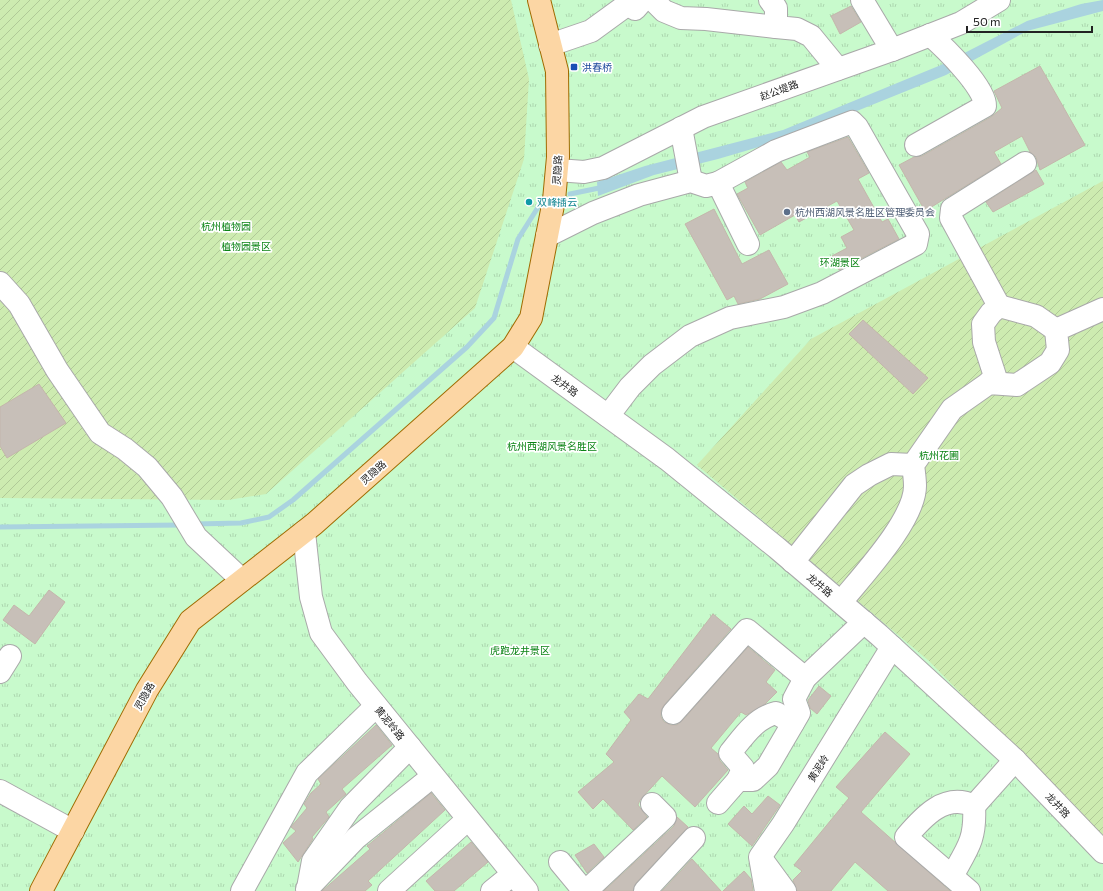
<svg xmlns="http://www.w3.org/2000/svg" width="1103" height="891" font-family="Commissioner,'Noto Sans SC',sans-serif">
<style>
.park{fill:url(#park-tufts)}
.garden{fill:url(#garden-furrows)}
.water{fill:#aad3df}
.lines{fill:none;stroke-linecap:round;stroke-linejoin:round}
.stream{stroke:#aad3df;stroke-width:5}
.building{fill:#c7bfb8;stroke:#c4b6ab}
.minor-casing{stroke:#a9a9a9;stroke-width:24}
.major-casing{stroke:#a06b00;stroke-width:24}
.minor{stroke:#fff;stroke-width:22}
.major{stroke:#fcd6a4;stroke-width:22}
.transit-dot{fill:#1a4fb4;stroke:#fff;stroke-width:1.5}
.culture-dot{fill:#0f9aa8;stroke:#fff;stroke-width:1.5}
.service-dot{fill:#5c6f8a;stroke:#fff;stroke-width:1.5}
.labels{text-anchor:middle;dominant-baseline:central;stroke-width:3.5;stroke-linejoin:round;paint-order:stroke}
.transit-label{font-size:10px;fill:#164399;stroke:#fff;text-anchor:start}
.street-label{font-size:10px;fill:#222;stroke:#fff}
.culture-label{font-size:10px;fill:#0d838f;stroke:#fff;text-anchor:start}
.service-label{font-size:10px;fill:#4e5e75;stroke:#fff;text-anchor:start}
.park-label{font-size:10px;fill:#0c8416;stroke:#fff}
</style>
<defs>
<pattern id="park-tufts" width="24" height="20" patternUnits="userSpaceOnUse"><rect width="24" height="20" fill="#c8facc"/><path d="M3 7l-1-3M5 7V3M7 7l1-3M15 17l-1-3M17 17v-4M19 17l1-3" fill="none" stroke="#acd6af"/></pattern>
<pattern id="garden-furrows" width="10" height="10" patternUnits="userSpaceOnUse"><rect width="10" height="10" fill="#cdebb0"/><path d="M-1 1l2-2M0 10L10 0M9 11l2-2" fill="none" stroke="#b0c997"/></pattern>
</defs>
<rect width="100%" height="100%" fill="#f2efe9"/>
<rect class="park" x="0" y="0" width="1103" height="891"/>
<g class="garden">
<path d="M0 0H511L529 79 524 159 475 308 266 494 228 500 0 498Z"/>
<path d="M1103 181V839L929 661 697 465 811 339Z"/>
</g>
<path class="water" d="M1103 0V11L1027 31 946 75 790 138 718 159 654 175 598 196 597 182 645 166 783 130 941 65 1027 21 1081 4Z"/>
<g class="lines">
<g class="stream">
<path d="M570 194 604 187"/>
<path d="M195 524 241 523 269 517 293 500 467 347 494 318 518 239 542 201"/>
<path d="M0 527 181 525"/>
</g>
</g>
<g class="building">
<path d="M851 6 861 22 840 34 831 16Z"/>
<path d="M1040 66 1085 145 1040 170 1036 157 1030 152 1022 136 994 152 1001 164 925 211 899 165 914 157 922 156 991 117 1002 108 994 91Z"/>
<path d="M848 137 869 173 858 179 882 222 888 219 899 239 839 270 832 256 847 248 841 237 854 230 837 201 799 222 795 215 760 235 737 194 748 188 745 182 781 162 787 170 810 157 807 152Z"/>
<path d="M1036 170 1044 184 993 212 986 202Z"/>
<path d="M714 209 742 264 769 250 788 284 760 299 738 304 734 296 727 300 685 224Z"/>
<path d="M863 320 928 378 913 394 849 334Z"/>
<path d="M39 384 66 423 7 458 0 446V407Z"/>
<path d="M49 590 65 602 35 644 3 620 14 605 29 616Z"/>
<path d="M713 614 731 629 664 705 661 711V717L664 722 671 725H677L682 721 748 647 775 670 766 682 777 692 765 704 746 715 741 712 711 748 718 754 720 761 728 770 695 807 662 776 640 800 638 805 647 817 633 830 603 799 593 809 578 792 614 762 606 754 631 720 624 712 639 694 648 699Z"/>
<path d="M819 686 831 696 817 714 810 708 808 700Z"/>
<path d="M376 725 392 745 342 789 346 794 326 812 329 817 312 837 313 839 298 862 283 843 296 831 291 827 307 808 304 804 311 793 321 784 318 779Z"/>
<path d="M885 732 910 754 861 812 950 891H888L855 862 831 891H797L793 880 802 871 794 865 849 798 836 787Z"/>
<path d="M431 793 445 810 368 881 372 885 365 891H322L370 849 367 846Z"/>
<path d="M768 796 780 805 752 846 728 824 744 806 752 814Z"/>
<path d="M677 817 688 827 636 883 633 891H604L674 826Z"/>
<path d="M471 842 488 862 454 891H435L426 881Z"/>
<path d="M594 844 604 857 587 873 575 855Z"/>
<path d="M692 859 721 891H662Z"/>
<path d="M744 871 751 879 753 891H723Z"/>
</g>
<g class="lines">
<g class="minor-casing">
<g id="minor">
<path d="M653 0 664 11 681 18 706 19 776 27"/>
<path d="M770 0 776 8V27L797 29 811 36 838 69"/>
<path d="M862 0 892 50"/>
<path d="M550 45 591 31 628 4 635 9 643 0"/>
<path d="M681 128 691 181"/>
<path d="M916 145 985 106C986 88 944 47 930 35"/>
<path d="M557 170 584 172 603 168 703 117 892 50 961 23 999 0"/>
<path d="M547 236 593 213 639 195 691 181 706 186 718 183 748 244"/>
<path d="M0 283 19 304 57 370 100 433 125 449 147 467 172 497 196 537 242 580"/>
<path d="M999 306 951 218 952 209 1025 163"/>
<path d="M513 347 667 459 777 548 879 635 1015 760 1103 852"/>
<path d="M989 383 995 376 984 342 983 324 991 313 999 306 1036 316 1056 330"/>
<path d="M608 416 630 387 652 365 690 336 730 318 784 307 822 293 916 244 918 234 857 127 852 122 776 151 718 183"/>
<path d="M304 532 311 597 321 633 357 682 527 891"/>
<path d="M793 562 854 485 869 475 891 464 913 465"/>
<path d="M841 602C862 576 915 520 915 486 915 479 914 472 913 465L952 409 989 383 1017 385 1050 363 1058 350 1056 330 1103 309"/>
<path d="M0 672 10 656"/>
<path d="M673 713 747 630 805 678"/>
<path d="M738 780 743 768 730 753C743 737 755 718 776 713L793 723"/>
<path d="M0 791 73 831"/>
<path d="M718 803 738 780H753L768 766 799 713 794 699 805 678 864 622"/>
<path d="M763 861 785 891"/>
<path d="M560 862 584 891"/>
<path d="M952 876C968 848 976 839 974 806"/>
<path d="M308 888 313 861 350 808 410 747"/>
<path d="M307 889 356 838 433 776"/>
<path d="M242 891 307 773 376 706"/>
<path d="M389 891 468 819"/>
<path d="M492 891 513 874"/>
<path d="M586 891 665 817 652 804"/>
<path d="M645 891 694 838"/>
<path d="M766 891 760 857 783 824 892 647"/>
<path d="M969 891 906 837C923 817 945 792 974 806L1015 760"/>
</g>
</g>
<g class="major-casing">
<path id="major" d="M41 891 147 690 190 621 314 524 513 347 531 318 554 200 558 157 557 71 539 0"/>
</g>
<use href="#minor" class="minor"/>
<use href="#major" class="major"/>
</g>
<rect class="transit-dot" x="570" y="63" width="8" height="8" rx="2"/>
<circle class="culture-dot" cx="529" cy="202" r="4"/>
<circle class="service-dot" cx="787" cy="212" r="4"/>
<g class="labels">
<g class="transit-label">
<text x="582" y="67">洪春桥</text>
</g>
<g class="street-label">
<text transform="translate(779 90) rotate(-20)">赵公堤路</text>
<text transform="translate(557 170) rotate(-86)">灵隐路</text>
<text transform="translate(565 385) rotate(36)">龙井路</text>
<text transform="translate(373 472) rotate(-42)">灵隐路</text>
<text transform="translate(820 585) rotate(40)">龙井路</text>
<text transform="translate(144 696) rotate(-61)">灵隐路</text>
<text transform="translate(390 723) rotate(51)">黄泥岭路</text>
<text transform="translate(818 768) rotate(-58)">黄泥岭</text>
<text transform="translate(1058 805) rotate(46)">龙井路</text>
</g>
<g class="culture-label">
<text x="537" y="202">双峰插云</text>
</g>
<g class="service-label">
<text x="795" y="212">杭州西湖风景名胜区管理委员会</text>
</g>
<g class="park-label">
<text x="226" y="226">杭州植物园</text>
<text x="246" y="246">植物园景区</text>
<text x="840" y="262">环湖景区</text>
<text x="552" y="446">杭州西湖风景名胜区</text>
<text x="939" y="455">杭州花圃</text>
<text x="520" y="650">虎跑龙井景区</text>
</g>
</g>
<path d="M967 26v6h125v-6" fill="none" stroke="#222222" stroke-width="2"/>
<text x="973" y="26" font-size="12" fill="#222222" stroke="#ffffff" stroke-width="3" paint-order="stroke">50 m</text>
</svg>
